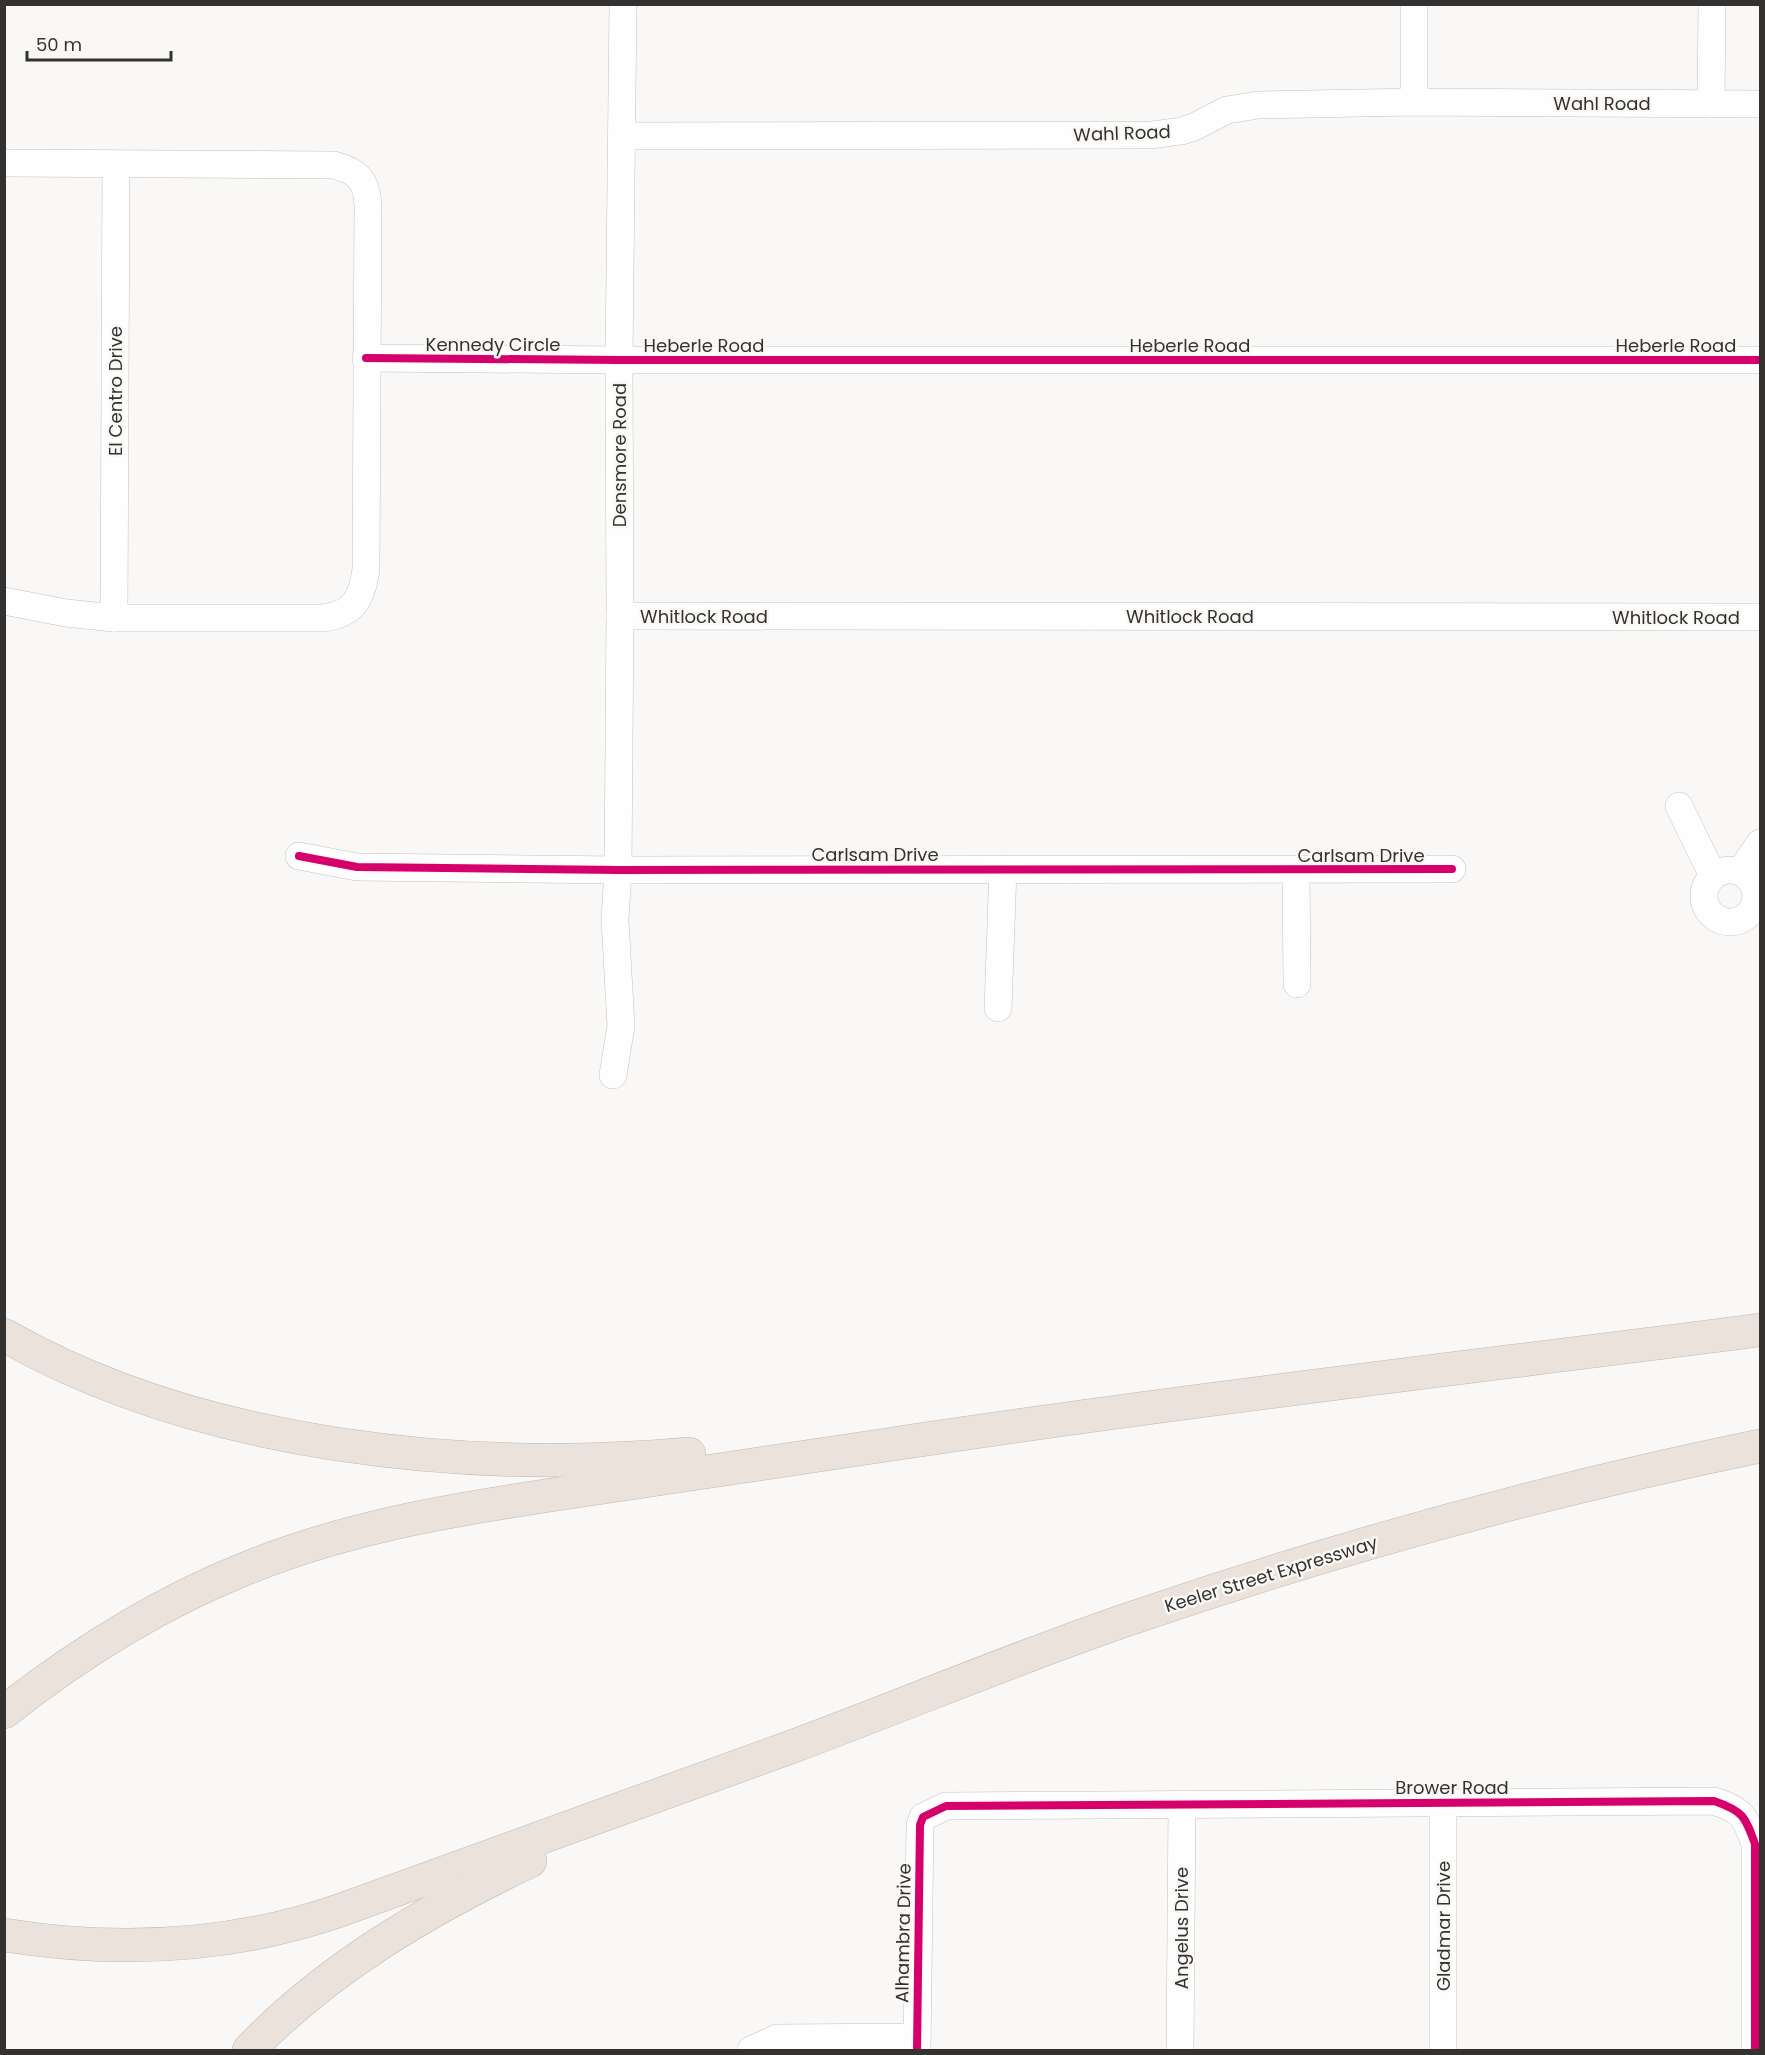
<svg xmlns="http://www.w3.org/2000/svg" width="1765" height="2055" font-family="Poppins,sans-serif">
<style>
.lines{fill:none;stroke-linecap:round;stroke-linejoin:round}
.minor-casing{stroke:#c1c1c0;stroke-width:28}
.highway-casing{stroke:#c1b7b0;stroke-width:34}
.minor{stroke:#fefefe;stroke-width:27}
.highway{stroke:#ebe2dc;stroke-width:33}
.cycleway-casing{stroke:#faf8f5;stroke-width:11}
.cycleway{stroke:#d6006c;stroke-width:8}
.labels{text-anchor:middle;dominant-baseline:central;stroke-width:5;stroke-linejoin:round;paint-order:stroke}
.street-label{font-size:18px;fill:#333231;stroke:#faf8f5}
</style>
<rect width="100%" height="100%" fill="#f9f8f6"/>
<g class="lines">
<g class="minor-casing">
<g id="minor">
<path d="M1414 102V4"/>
<path d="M1711 104 1712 4"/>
<path d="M622 136 1152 135 1181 131 1194 127 1227 110 1258 105 1414 102 1760 104"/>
<path d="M4 163 334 165C357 171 366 179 368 204L366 569C362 599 354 614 323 618H114L66 613 4 601"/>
<path d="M366 358 619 360H1760"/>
<path d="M620 616 1760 617"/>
<path d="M114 618 116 164"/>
<path d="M1679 806 1713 876"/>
<path d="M299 856 357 867 618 870 1452 869"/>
<path d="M1296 870 1297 984"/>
<circle cx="1730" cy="896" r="26"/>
<path d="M1740 872 1760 843"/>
<path d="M998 1008 1003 869"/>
<path d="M613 1075 621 1026 615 920 618 870 620 616 619 360 623 4"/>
<path d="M751 2050 777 2038 917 2037"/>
<path d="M917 2050 920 1825 923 1817 946 1806 1714 1801C1743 1811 1745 1816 1755 1844V2050"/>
<path d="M1180 2050 1182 1805"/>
<path d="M1443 2050V1802"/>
</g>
</g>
<g class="highway-casing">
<g id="highway">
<path d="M4 1335C200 1447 467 1474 689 1454"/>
<path d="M4 1712C78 1654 159 1603 247 1568 355 1524 469 1507 584 1490 680 1476 777 1461 873 1447 1168 1402 1465 1368 1760 1330"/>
<path d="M4 1935C117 1953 230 1948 338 1911 489 1856 640 1802 791 1747 904 1705 1015 1658 1129 1619 1336 1548 1546 1490 1760 1446"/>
<path d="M249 2050C328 1968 427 1910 530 1861"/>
</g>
</g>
<use href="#minor" class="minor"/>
<use href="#highway" class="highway"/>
<g class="cycleway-casing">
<g id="cycleway">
<path d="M366 358 619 360H1760"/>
<path d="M299 856 357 867 618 870 1452 869"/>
<path d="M917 2050 920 1825 923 1817 946 1806 1714 1801C1743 1811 1745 1816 1755 1844V2050"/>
</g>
</g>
<use href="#cycleway" class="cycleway"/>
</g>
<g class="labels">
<g class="street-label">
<text x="1602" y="103">Wahl Road</text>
<text transform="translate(1122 133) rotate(-2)">Wahl Road</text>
<text x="493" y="344">Kennedy Circle</text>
<text x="704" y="345">Heberle Road</text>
<text x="1190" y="345">Heberle Road</text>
<text x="1676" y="345">Heberle Road</text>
<text transform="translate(115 391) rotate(-90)">El Centro Drive</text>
<text transform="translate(619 455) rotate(-90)">Densmore Road</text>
<text x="704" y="616">Whitlock Road</text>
<text x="1190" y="616">Whitlock Road</text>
<text x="1676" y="617">Whitlock Road</text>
<text x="875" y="854">Carlsam Drive</text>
<text x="1361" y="855">Carlsam Drive</text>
<text transform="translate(1271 1574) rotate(-17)">Keeler Street Expressway</text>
<text x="1452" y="1787">Brower Road</text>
<text transform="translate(1443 1926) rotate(-90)">Gladmar Drive</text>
<text transform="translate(1181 1928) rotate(-90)">Angelus Drive</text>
<text transform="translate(903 1933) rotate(-89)">Alhambra Drive</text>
</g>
</g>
<rect width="1765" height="2055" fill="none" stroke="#333231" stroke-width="12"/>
<path d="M27 51v9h144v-9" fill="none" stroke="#333231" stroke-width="3"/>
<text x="36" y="51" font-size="18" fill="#333231" stroke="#faf8f5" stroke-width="4.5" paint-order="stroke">50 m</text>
</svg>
